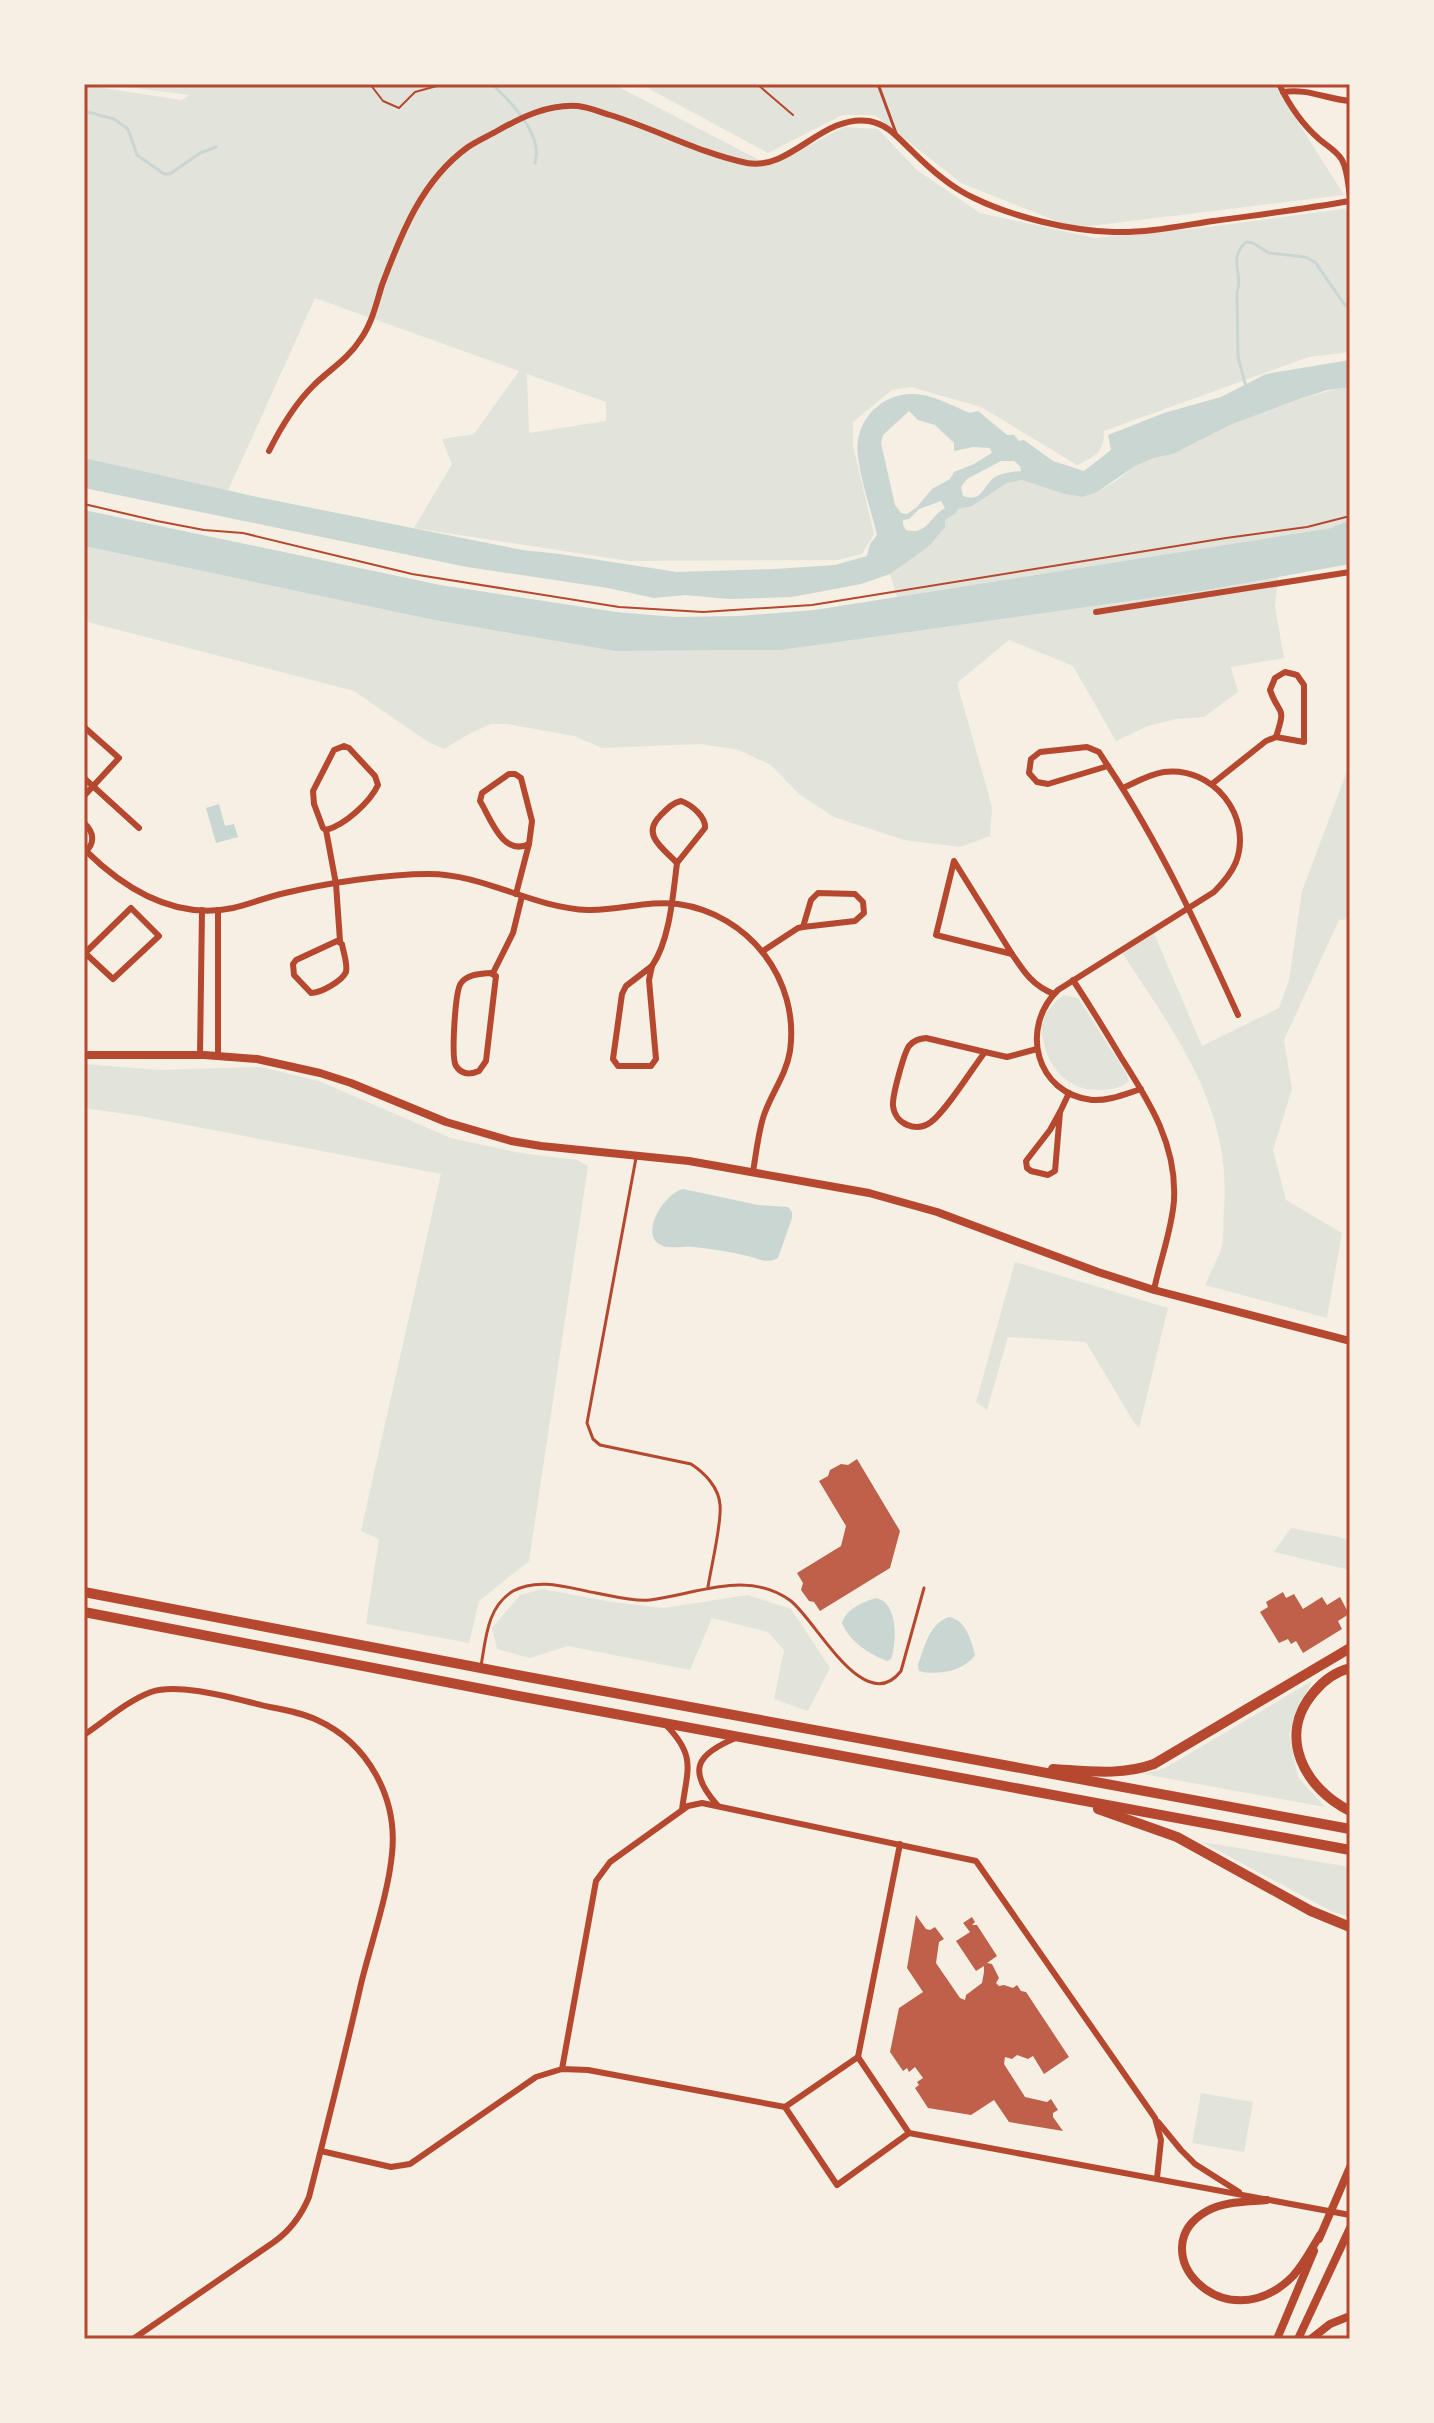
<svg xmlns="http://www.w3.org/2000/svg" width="1434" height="2423" font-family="Karla,sans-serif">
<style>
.green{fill:#e2e4dc;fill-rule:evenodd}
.water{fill:#c9d6d2;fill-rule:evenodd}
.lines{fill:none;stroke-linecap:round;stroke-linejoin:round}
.stream{stroke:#c9d6d2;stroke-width:3}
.building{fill:#bf614a}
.path{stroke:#b5482f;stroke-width:2}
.service{stroke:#b5482f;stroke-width:3}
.minor{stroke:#b5482f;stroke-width:6}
.tertiary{stroke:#b5482f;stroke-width:8}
.trunk{stroke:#b5482f;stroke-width:10}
.neatline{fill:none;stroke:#b5482f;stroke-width:3}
</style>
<rect width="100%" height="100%" fill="#f6efe4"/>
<g class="green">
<path d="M103 84H613L765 163 795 153 844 127 878 129 917 170 980 213 1095 238 1200 228 1350 208V352L1309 357 1104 431C1104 453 1096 456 1077 465L981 407 911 387 892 390 853 422V446L874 534 862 554 838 560 629 561 414 528 452 464 442 439 474 434 519 371 315 298 226 495 84 468V85L181 100 190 95ZM527 374 606 402V421L529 433Z"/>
<path d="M640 84H1274L1344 195 1074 228 961 183 875 115H842L768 153Z"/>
<path d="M1350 385V520L1331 528 897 597 890 574 929 546 945 520 955 514 958 509 972 505 1007 483 1022 480 1064 494 1083 497 1097 492 1116 481 1135 466 1154 458 1173 454 1230 425 1299 399Z"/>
<path d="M84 546 434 620 615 651 781 650 1201 591 1278 577 1275 607 1284 658 1231 667 1238 692 1204 717 1176 719 1148 726 1116 741 1073 666 1009 640 957 683 992 807 990 836 960 847 904 840 834 817 799 794 771 765 739 750 700 744 602 748 574 736 507 724H491L471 733 444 749 428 742 354 691 84 621Z"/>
<path d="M1350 738V919L1339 920 1284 1040 1292 1089 1273 1150 1286 1200 1342 1233 1327 1318 1205 1285C1210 1273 1218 1259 1222 1246 1224 1234 1223 1220 1224 1209 1232 1106 1174 1033 1121 951L1153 931 1202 1046 1279 1008 1289 980 1302 891 1347 771Z"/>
<path d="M1064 995 1078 998 1126 1073 1129 1081C1120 1089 1112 1089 1100 1090 1071 1091 1050 1072 1044 1043 1043 1037 1040 1030 1042 1024 1045 1012 1054 1002 1064 995Z"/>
<path d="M84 1064 160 1070 260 1067 319 1081 451 1138 521 1153 577 1160 588 1166 529 1561 479 1601 469 1643 366 1624 379 1539 361 1531 441 1174 140 1116 84 1108Z"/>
<path d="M1015 1262 1168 1308 1139 1428 1133 1421 1086 1342 1008 1337 987 1410 976 1402Z"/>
<path d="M1291 1528 1339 1537 1350 1541V1570L1274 1552Z"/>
<path d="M542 1589 612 1602 663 1608 748 1595 791 1609 830 1668 808 1711 774 1699 784 1650 768 1632 712 1618 690 1670 568 1646 530 1658 497 1649 492 1628 520 1595Z"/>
<path d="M1312 1681 1289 1734 1298 1777 1325 1807 1143 1774 1165 1768Z"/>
<path d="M1202 1842 1350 1867V1917L1333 1912Z"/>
<path d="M1201 2093 1253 2102 1244 2152 1192 2143Z"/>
</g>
<g class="water">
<path d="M1350 360V387L1327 390 1299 399 1230 425 1173 454 1154 458 1135 466 1097 492 1083 497 1064 494 1022 480 1007 483 972 506 958 509 955 514 945 520V527L929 546 910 560 890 574 861 584 792 597 729 599 685 595 654 598 608 588 467 567 84 488V458L262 498 522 550 560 554 677 572 775 569 835 565 867 556 870 544 877 535C871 509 861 483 858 456 853 419 885 388 923 395 939 398 955 407 970 413L978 411 1007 435H1014L1019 441 1024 440 1053 461 1084 471 1111 450 1108 435 1164 413 1221 397 1266 374ZM909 411 918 420 935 425 954 443V451L973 447 990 448 992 453 974 464 954 472 950 479 932 489 917 507 907 514 901 513 895 505 881 443 883 435ZM1001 461H1014L1020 466 1021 471C1013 472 1002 473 995 477 982 486 983 503 963 496L961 487 967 479ZM941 501 945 508C930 516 927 536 906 530L903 525V520L909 519 919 509Z"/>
<path d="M84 510 440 585 616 612 675 617 739 616 815 610 1331 528 1350 520V564L1201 591 781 650 615 651 434 620 84 546Z"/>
<path d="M219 804 225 826 234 824 238 837 216 843 206 808Z"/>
<path d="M683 1189 758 1205 788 1207 792 1212V1218L778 1258C766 1265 756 1257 743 1255 727 1251 710 1249 694 1247 685 1246 672 1249 663 1246 637 1237 664 1193 683 1189Z"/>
<path d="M876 1598C898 1602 897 1642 891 1659L887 1661C869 1654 849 1641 842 1623 846 1609 863 1602 876 1598Z"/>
<path d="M949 1617C966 1620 971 1640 975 1655 964 1671 937 1676 919 1671L918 1665C925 1646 929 1624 949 1617Z"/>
</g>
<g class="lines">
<g class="stream">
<path d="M492 84C510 101 544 135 535 163"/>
<path d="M84 111 114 119 128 129 137 155 164 174H170L200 153 216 147"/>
<path d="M1246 387 1238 357 1237 293C1244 274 1227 260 1246 242L1253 243 1269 253 1305 257 1315 262 1344 304 1350 307"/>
</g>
</g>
<g class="building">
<path d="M857 1459 900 1531 890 1568 820 1611 814 1602 809 1601 801 1590 803 1583 797 1573 841 1546 846 1526 819 1481 828 1476 830 1470 841 1464 848 1465Z"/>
<path d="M1283 1592 1286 1598 1294 1594 1303 1609 1322 1597 1327 1605 1340 1597 1349 1614 1338 1621 1342 1629 1303 1653 1296 1641 1291 1644 1288 1639 1279 1643 1260 1612 1268 1607 1266 1602Z"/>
<path d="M916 1915 926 1929 930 1930 935 1927 944 1939 939 1942 936 1963 960 1998 965 2000 966 1995 982 1983 984 1972V1966L976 1971 956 1941 970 1932 963 1923 972 1917 975 1922 972 1925H977L997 1956 987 1963 992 1964 999 1978 996 1983 999 1986 1004 1985 1013 1988 1017 1985 1021 1991 1026 1992 1069 2057 1044 2074 1033 2056 1028 2059 1017 2055 1012 2059 1005 2057 1004 2064 1025 2097 1047 2102 1051 2099 1058 2110 1053 2113V2117L1063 2131 1009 2122 994 2100 971 2115 928 2108 915 2088 919 2085 917 2082 923 2078 915 2067 909 2072 907 2068 903 2071 890 2052 899 2008 923 1992 907 1968Z"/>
</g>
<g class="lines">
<g class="path">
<path d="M220 84 241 86 249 84"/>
<path d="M370 84 383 101 399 108 415 92 444 84"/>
<path d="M757 84 793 115"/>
<path d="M84 504 157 521 204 530 243 533 412 574 619 607 703 612 812 605 1226 538 1307 527 1350 516"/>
</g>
<g class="service">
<path d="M878 84 896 133"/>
<path d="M636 1158 587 1423 593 1439 600 1445 691 1464C705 1473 719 1488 720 1505 722 1523 711 1567 708 1587"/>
<path d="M481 1666C486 1638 487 1607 513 1591 539 1577 569 1588 596 1593 613 1596 633 1602 650 1600 697 1594 748 1569 791 1601 817 1622 865 1718 901 1671L924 1588"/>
</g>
<g class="minor">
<path d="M1279 84C1289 105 1302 124 1319 139 1327 146 1337 151 1342 160 1348 171 1348 185 1350 197"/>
<path d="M1283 92C1307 88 1326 99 1350 101"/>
<path d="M269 451C281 427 294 405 313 386 329 370 348 359 360 340 372 324 376 304 382 285 401 234 422 180 468 147 477 141 488 136 497 131 522 117 548 104 578 106 588 107 600 112 610 115 656 129 699 153 747 163 791 171 822 114 869 121 889 125 897 137 911 150 930 169 950 187 974 198 1013 217 1070 231 1114 232 1147 233 1180 226 1213 221 1258 215 1304 209 1350 201"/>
<path d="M1096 612 1350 572"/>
<path d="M1285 672 1297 675 1304 685V742L1276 737C1287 703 1279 717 1270 690L1275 678Z"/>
<path d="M84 727 119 758 84 796"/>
<path d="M344 746 349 748 375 776 378 785C370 802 345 825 326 830L323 828 314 804 313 791 334 750Z"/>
<path d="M1087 747 1099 752 1108 766 1048 784 1037 782 1029 773 1031 759 1040 752Z"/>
<path d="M1108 766C1160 844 1199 929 1238 1015"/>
<path d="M509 774H515L521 778 532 821 529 844C503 857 491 819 480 801L482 793Z"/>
<path d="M84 778 139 828"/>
<path d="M1212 784 1266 741 1276 737"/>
<path d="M1123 788C1136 782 1150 774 1164 772 1213 766 1253 816 1236 862 1231 874 1223 883 1214 892L1058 990C1019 1028 1036 1094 1092 1100 1109 1101 1125 1094 1141 1089"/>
<path d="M681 801C692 805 706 817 705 828L677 863C663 848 641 835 660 816 667 809 672 803 681 801Z"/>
<path d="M84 823C95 833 95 844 84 853"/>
<path d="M326 830 336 884 340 941"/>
<path d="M87 852C126 890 175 920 233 908 250 904 267 897 285 893 327 883 387 874 429 874 484 874 533 908 588 910 618 911 648 900 678 904 749 914 800 980 790 1051 786 1076 770 1095 763 1118 758 1135 756 1154 753 1172"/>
<path d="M954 861 1012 954 936 935Z"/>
<path d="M818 893 855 894 863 902 864 913 855 921 803 927 811 900Z"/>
<path d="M516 894 529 844"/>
<path d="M131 908 159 936 113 979 85 953Z"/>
<path d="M337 941 342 944C343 951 348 964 346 972 342 981 321 993 311 993L294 975 293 964 296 960Z"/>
<path d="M763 951 798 928 803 927"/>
<path d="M1012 954C1024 972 1033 986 1054 994"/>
<path d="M652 966 649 980 656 1059 651 1066H618L613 1059 622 994 626 986Z"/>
<path d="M652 966C670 940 673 894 677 863"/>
<path d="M490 973 496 976 486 1061 479 1071C470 1075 462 1075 456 1066 451 1058 455 991 461 983 468 974 480 974 490 973Z"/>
<path d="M493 973 513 933 522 896"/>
<path d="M1073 980C1090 1006 1106 1032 1122 1059 1150 1103 1177 1145 1174 1200 1172 1230 1160 1260 1154 1290"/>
<path d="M926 1038 985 1052C972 1069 946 1111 931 1122 916 1133 895 1124 893 1106 892 1096 904 1053 909 1046 914 1040 919 1039 926 1038Z"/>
<path d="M985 1052 1007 1057 1037 1049"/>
<path d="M200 1055 202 910"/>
<path d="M218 1055V910"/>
<path d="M1060 1112 1055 1171 1048 1175 1031 1171 1027 1168 1026 1161 1050 1130Z"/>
<path d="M1060 1112 1069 1093"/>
<path d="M1350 1113V1126"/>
<path d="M666 1725C697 1757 687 1769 682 1810"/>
<path d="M84 1735C105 1721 127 1701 151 1692 181 1682 238 1700 270 1707 286 1710 302 1713 317 1720 368 1743 398 1798 392 1854 388 1895 371 1943 361 1984 345 2055 327 2126 309 2197 301 2216 291 2230 274 2242L133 2339"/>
<path d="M718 1806C686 1770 696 1754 738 1737"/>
<path d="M858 2057 900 1844"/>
<path d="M562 2069 596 1881 610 1862 688 1806 702 1803 976 1861 1155 2118 1161 2140 1157 2178"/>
<path d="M785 2107 858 2057 909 2133 1350 2215"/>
<path d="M785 2107 837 2185 909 2133"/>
<path d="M1158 2122 1181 2150 1195 2164 1239 2192"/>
<path d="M321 2151 391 2167 410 2164 536 2077 562 2069 588 2070 785 2107"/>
</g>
<g class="tertiary">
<path d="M84 1055H204L257 1059 320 1073 351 1083 446 1122 511 1141 541 1146 689 1161 869 1193 937 1212 1098 1272 1154 1290 1350 1341"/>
<path d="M1267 2200C1247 2202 1225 2201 1207 2211 1139 2249 1224 2345 1293 2276 1304 2264 1312 2248 1320 2235"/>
<path d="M1319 2239 1350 2167"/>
<path d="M1277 2339 1314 2251"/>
<path d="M1298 2339 1350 2228"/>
<path d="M1311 2339 1330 2324 1350 2316"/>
</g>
<g class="trunk">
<path d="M84 1592 517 1675 1350 1829"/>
<path d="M84 1612 513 1695 1350 1850"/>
<path d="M1350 1668C1335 1672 1324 1680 1314 1692 1276 1736 1305 1789 1350 1811"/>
<path d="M1053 1769C1087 1771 1121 1776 1154 1764L1350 1648"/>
<path d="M1098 1809 1177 1837 1311 1911 1350 1927"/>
</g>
</g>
<rect width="1434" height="2423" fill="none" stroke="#f6efe4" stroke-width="172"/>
<rect x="86" y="86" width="1262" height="2251" class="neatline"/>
</svg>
